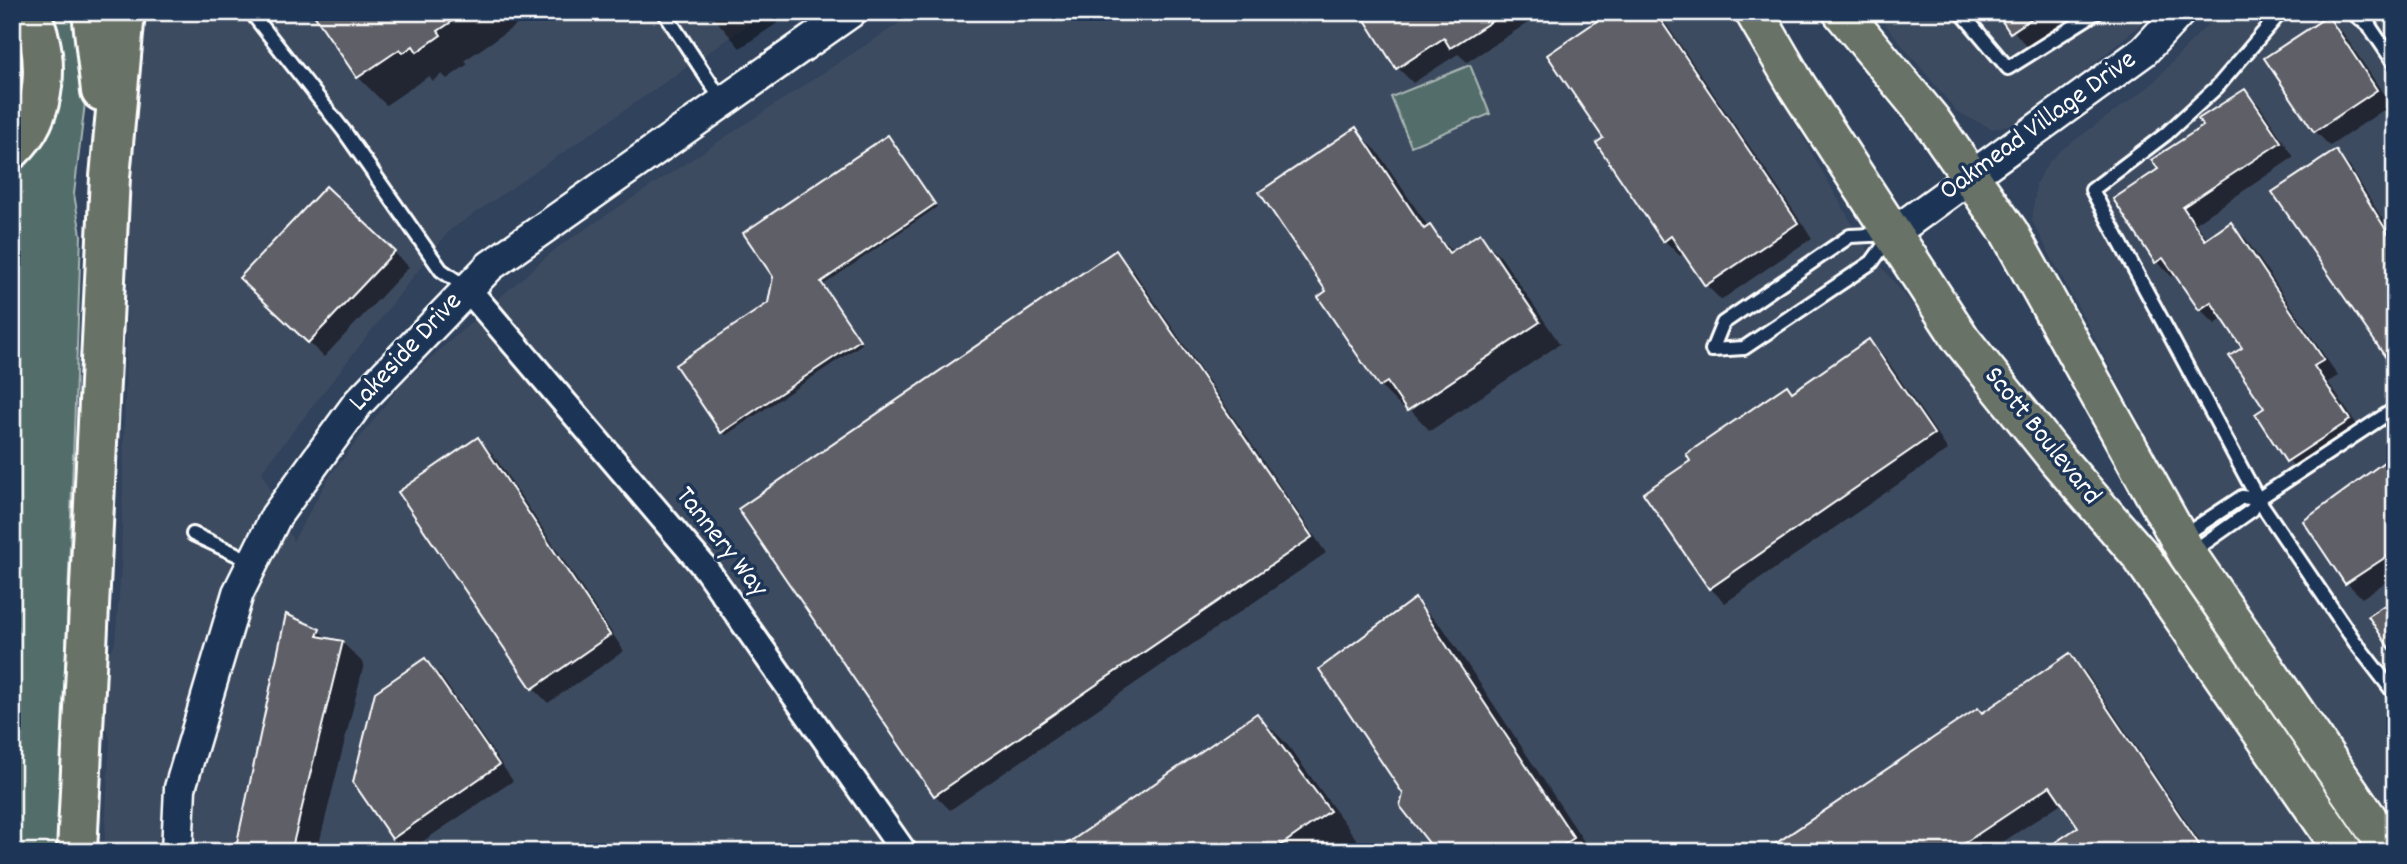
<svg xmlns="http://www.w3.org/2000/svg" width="2407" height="864" font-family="Dekko,sans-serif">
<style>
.built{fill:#3e4b60}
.green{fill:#536e6b;stroke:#a9b6b5;stroke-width:2}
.shadow{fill:#0007}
.building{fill:#5e5f68;stroke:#fff;stroke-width:2}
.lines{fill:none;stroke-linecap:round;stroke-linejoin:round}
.service-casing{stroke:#fff;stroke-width:18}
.minor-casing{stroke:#fff;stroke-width:30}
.tertiary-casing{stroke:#fff;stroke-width:35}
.primary-casing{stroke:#fff;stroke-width:42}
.motorway-casing{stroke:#fff;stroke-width:44}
.service{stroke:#1d3557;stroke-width:12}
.minor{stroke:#1d3557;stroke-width:24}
.tertiary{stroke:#1d3557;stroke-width:30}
.primary{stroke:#697266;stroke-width:37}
.motorway{stroke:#697266;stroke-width:38}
.labels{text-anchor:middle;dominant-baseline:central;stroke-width:7;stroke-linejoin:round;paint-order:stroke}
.street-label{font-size:28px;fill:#fff;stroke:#1d3557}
</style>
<rect width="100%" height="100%" fill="#30425c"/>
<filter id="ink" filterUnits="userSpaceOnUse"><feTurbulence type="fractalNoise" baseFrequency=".0143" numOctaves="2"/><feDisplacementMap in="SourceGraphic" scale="14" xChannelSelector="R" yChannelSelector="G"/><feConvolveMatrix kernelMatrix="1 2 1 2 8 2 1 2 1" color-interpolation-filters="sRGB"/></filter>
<g filter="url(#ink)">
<g class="built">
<path d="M134 12H767L449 231 262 471 293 541 331 474 404 381 558 247 916 12H1732L1864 245 2137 582 2323 852H104L110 739 102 714 104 660 115 644 121 568Z"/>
<path d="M1875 12H2150L2140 25 2028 119 1993 129 1957 112Z"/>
<path d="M2219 12H2395V821L2201 537 2032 221 2036 183 2048 163 2061 150 2150 86Z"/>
</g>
<g class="green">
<path d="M44 12H75L85 103 74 194 81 235 59 852H12V175L49 124Z"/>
<path d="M1470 65 1490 114 1411 146 1391 97Z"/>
</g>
<g class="shadow">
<path d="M320 12H536L465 60 468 64 447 79 442 74 433 81 429 76 386 105 358 77Z"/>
<path d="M709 12H772L779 22 740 48Z"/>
<path d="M1362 12H1545L1467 62 1458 54 1413 83 1398 68Z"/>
<path d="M1614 12H1658L1812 238 1721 300 1706 285 1684 253 1680 256 1665 241Z"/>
<path d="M1998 12H2066L2070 18 2027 47Z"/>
<path d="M2328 18 2343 33 2391 105 2330 146 2315 131Z"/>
<path d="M2245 91 2260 106 2294 157 2196 223 2208 240 2231 224 2246 239 2338 376 2328 382 2364 435 2303 476 2288 460 2244 348 2224 318 2215 324 2200 309 2176 274 2172 277 2157 262 2115 200 2160 170Z"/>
<path d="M1355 129 1377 151 1429 228 1453 252 1480 235 1501 257 1560 344 1430 431 1406 405 1402 408 1380 386 1320 297 1329 292Z"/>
<path d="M891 140 937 207 823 285 862 344 726 435 723 432 770 304Z"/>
<path d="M2335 152 2350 167 2395 239V367Z"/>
<path d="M394 252 409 267 324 357 257 293Z"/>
<path d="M1116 252 1131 267 1326 553 950 810 935 795Z"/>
<path d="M1869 341 1884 356 1948 450 1725 603 1710 588 1793 393Z"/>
<path d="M478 439 493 454 624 651 548 703 533 688Z"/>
<path d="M2395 460V576L2362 598 2347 583Z"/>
<path d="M1415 601 1444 629 1591 852H1439L1405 793Z"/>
<path d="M287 616 319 631 328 639 342 642 364 664 317 852H237Z"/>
<path d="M2070 656 2085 671 2207 852H2044L2080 828 2063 802 1988 852H1767Z"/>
<path d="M425 660 440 675 513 781 407 852 393 838Z"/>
<path d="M1257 715 1286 743 1357 840 1341 852H1058Z"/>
</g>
<g class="building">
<path d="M312 12H466L438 31 441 35 417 52 413 46 403 53 400 49 357 78Z"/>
<path d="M1360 12H1506L1450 48 1444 38 1396 69Z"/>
<path d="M1610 12H1655L1798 223 1705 286 1671 236 1663 242 1596 143 1603 138 1547 55Z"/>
<path d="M1996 12H2041L2010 33Z"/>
<path d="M2328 16 2377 90 2314 132 2264 58Z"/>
<path d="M2245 89 2281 142 2183 207 2205 240 2231 222 2324 360 2314 366 2350 420 2286 462 2255 414 2264 408 2229 356 2242 348 2211 302 2199 310 2163 258 2155 263 2113 199 2158 169 2151 160 2203 126 2198 119Z"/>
<path d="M1356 127 1424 229 1430 225 1449 253 1480 233 1540 322 1407 411 1387 382 1379 387 1318 297 1326 291 1259 192Z"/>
<path d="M888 135 935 204 821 282 860 340 721 433 675 365 768 303 773 277 743 233Z"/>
<path d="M2336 150 2395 244V371L2272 192Z"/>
<path d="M326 186 395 251 308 343 239 278Z"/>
<path d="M1116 250 1312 537 934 796 738 509Z"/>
<path d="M1869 339 1934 434 1709 589 1643 493 1690 461 1686 454 1787 385 1792 392Z"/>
<path d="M478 437 610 635 532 689 398 492Z"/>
<path d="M2395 454V551L2345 584 2303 521Z"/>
<path d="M1415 598 1574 838 1552 852H1436L1400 806 1403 794 1319 669Z"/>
<path d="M2395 598V657L2368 616Z"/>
<path d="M286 614 320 629 317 636 343 641 291 852H235Z"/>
<path d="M2070 653 2204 852H2041L2078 827 2050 786 1951 852H1763L1978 708 1982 713Z"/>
<path d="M425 658 499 765 392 839 353 782 375 692Z"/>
<path d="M1257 713 1330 811 1271 852H1055Z"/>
</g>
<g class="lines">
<g class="service-casing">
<g id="service">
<path d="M251 12 344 131 441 270 467 288"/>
<path d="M664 12 723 102"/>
<path d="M1961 12 2008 68 2097 12"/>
<path d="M2281 12 2217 87 2166 134 2092 190 2258 499 2355 642 2395 694"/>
<path d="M2352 12 2370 27 2363 12"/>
<path d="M2370 27 2395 64"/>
<path d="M1892 234 1872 262 1744 348 1712 350 1723 323 1850 236Z"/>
<path d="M193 534 253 562"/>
<path d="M2183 536 2242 497 2258 499"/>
<path d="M2192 552 2252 510 2258 499 2395 409"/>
</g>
</g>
<g class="minor-casing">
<path id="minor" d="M467 288 706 569 904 852"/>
</g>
<g class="tertiary-casing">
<g id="tertiary">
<path d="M1892 234 2144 51 2180 12"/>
<path d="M177 852 180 788 238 593 276 516 358 403 490 266 851 12"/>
</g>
</g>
<g class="primary-casing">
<g id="primary">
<path d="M1754 12 1797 86 1961 339 2057 459 2140 555 2344 852"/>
<path d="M1842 12 1931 120 2009 232 2188 555 2391 852"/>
</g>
</g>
<g class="motorway-casing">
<g id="motorway">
<path d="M92 12 101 91"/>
<path d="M12 149C48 115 51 55 29 12"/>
<path d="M77 852 110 177 125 12"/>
</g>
</g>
<use href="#service" class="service"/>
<use href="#minor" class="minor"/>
<use href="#tertiary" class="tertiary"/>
<use href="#primary" class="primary"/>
<use href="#motorway" class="motorway"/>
</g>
</g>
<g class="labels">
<g class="street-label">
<text transform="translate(2039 127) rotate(-36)">Oakmead Village Drive</text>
<text transform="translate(407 353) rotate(-47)">Lakeside Drive</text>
<text transform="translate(2041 437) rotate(51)">Scott Boulevard</text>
<text transform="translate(720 543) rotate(52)">Tannery Way</text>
</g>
</g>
<rect width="2407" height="864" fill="none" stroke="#1d3557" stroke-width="42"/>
<rect x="21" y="21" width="2365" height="822" fill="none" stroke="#fff" stroke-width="2.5" filter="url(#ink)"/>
</svg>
